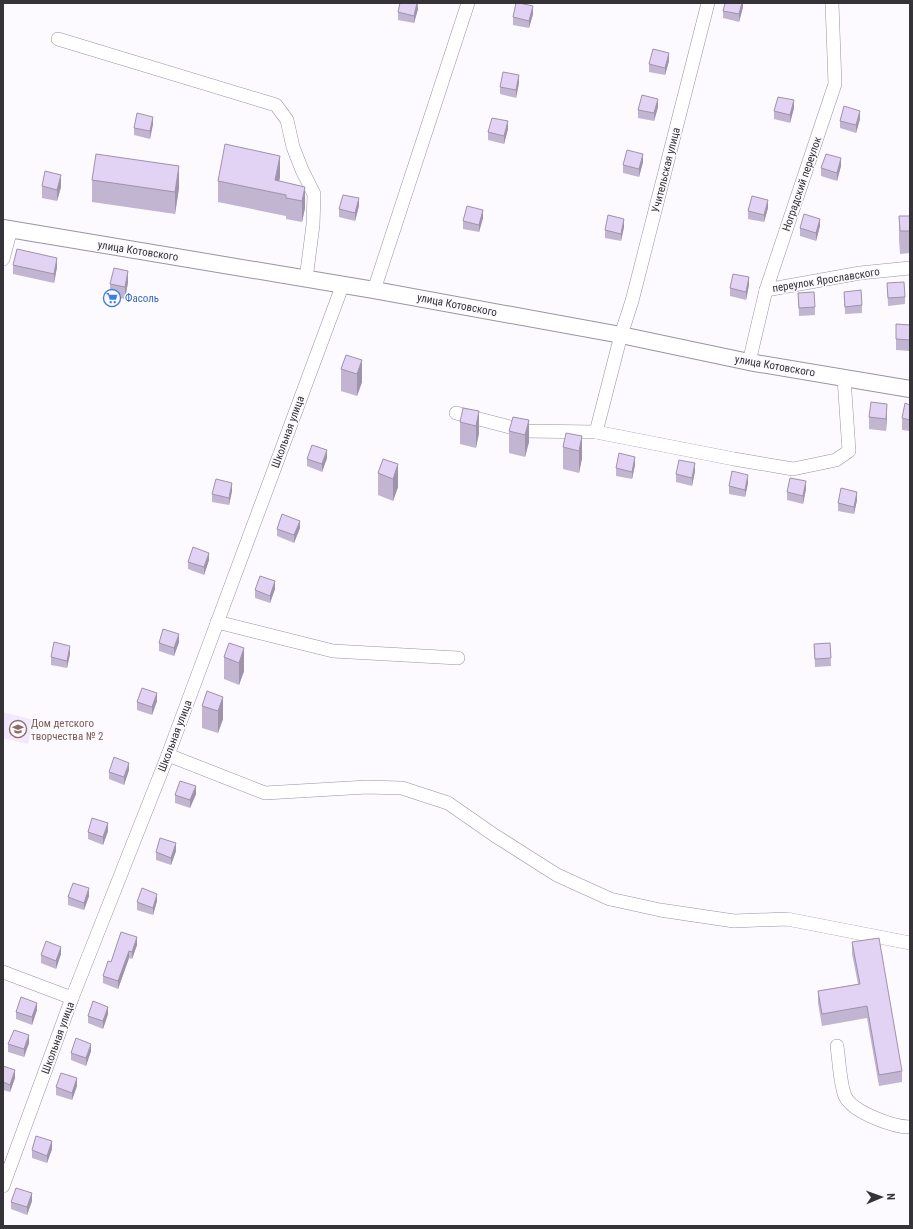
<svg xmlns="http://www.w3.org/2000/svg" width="913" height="1229" font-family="'Roboto Condensed',sans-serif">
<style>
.built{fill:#f3e9fe}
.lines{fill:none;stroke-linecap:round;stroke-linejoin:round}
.minor-casing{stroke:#9a94a1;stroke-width:14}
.major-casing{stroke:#9a94a1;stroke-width:18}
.minor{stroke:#fff;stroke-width:13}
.major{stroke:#fff;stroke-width:16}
.wall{fill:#c2b5d1}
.shaded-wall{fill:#9e93aa}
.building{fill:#e2d2f3;stroke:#9e93aa}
.labels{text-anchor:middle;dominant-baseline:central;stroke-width:3;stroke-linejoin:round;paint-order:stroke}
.street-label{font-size:11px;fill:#353338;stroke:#fcf9ff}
.shop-label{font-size:11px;fill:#366cbe;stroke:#fcf9ff;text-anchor:start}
.education-label{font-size:11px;fill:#785e54;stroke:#fcf9ff;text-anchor:start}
</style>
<rect width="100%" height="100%" fill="#fcf9ff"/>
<path class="built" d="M3 712 34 720 28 744 3 738Z"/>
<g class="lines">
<g class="minor-casing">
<g id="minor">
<path d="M58 39 276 105 287 120 293 147 302 170 314 194 313 225 306 279"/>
<path d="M3 259 11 229"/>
<path d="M374 290 468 3"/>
<path d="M766 290 860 273 910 268"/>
<path d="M749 362 766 290 835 84 832 3"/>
<path d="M456 413 525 431 596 432 734 459 793 469 836 460 849 451 844 378"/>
<path d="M596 432 621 335 632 301 708 3"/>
<path d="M217 622 333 651 458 658"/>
<path d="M168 755 265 793 367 787 402 788 448 803 494 835 557 875 610 899 660 910 734 921 787 919 910 943"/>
<path d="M3 972 72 998"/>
<path d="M837 1046C839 1059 840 1084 845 1096 852 1112 893 1127 910 1127"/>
<path d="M3 1186 72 998 168 755 343 284"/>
</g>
</g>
<g class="major-casing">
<path id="major" d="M3 228 374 290 621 335 749 362 910 389"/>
</g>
<use href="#minor" class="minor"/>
<use href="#major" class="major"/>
</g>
<g class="wall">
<path d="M418 3V9L414 23 398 20V12Z"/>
<path d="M743 3V7L739 22 723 18V11Z"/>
<path d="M533 14 529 28 513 25V17Z"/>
<path d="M669 61 665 75 649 72V64Z"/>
<path d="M519 83 516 98 500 94V87Z"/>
<path d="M658 107 654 121 638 118V110Z"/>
<path d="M794 108 790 123 774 119V111Z"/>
<path d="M860 119 856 133 840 128V121Z"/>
<path d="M153 124 150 139 134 135V128Z"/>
<path d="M508 129 504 144 488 140V132Z"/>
<path d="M643 162 639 177 623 173V165Z"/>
<path d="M841 166 837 181 821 176V168Z"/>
<path d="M280 177 279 181 305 187V208L302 222 286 219V216L218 202V181Z"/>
<path d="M92 180 179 188 175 214 92 202Z"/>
<path d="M42 186 61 187 57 201 42 198Z"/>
<path d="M359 206 355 221 339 217V209Z"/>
<path d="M768 208 764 222 748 219V211Z"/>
<path d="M899 216H910V253L900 254 899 239Z"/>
<path d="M483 218 479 232 463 229V221Z"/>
<path d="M820 226 816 241 800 236V228Z"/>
<path d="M624 227 621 241 605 238V230Z"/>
<path d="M13 265 57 267 54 283 13 274Z"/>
<path d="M128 282 125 299 110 296V284Z"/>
<path d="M887 283 905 297V304L888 306Z"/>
<path d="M749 285 746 300 730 296V288Z"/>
<path d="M844 292 862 305V313L845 314Z"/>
<path d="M798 293 815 307V315L799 316Z"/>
<path d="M896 324 910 325V351L896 350Z"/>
<path d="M346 355 362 382 357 396 341 391V369Z"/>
<path d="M910 405V431L902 430V418Z"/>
<path d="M479 411V433L476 448 460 444V422Z"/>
<path d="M887 416 886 431 869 429V417Z"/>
<path d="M529 420V442L525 457 509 453V431Z"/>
<path d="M582 436V458L579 473 563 469V447Z"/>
<path d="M327 458 322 472 307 466V459Z"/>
<path d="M383 459 398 487 393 501 378 495V473Z"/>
<path d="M635 465 632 479 616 476V468Z"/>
<path d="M695 471 692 486 676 482V474Z"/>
<path d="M748 483 745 497 729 494V486Z"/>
<path d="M806 489 803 504 787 500V492Z"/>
<path d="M232 491 229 505 212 502V494Z"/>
<path d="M857 500 854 514 838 511V503Z"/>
<path d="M300 528 294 543 277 536V529Z"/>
<path d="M209 560 204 575 188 569V562Z"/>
<path d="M275 589 270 603 255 598V590Z"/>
<path d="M179 642 174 656 159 651V643Z"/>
<path d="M229 643 244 671 239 685 224 679V657Z"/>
<path d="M830 643 831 666 815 667 814 644Z"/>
<path d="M70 654 67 668 51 665V657Z"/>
<path d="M207 691 223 719 218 733 202 728V706Z"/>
<path d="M157 701 152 715 137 710V702Z"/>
<path d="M129 770 124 785 109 779V772Z"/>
<path d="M196 794 190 808 175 803V795Z"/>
<path d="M108 831 103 845 88 839V832Z"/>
<path d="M176 851 171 865 156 860V852Z"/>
<path d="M89 896 84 910 68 905V897Z"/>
<path d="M157 901 153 915 137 910V902Z"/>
<path d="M852 942 902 1071V1082L879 1086 867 1018 822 1026 818 1003V991L858 984 852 954Z"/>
<path d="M137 945 132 959 129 958 118 989 103 983V976L111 962Z"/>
<path d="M61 954 56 969 41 963V955Z"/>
<path d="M37 1010 32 1025 16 1019V1012Z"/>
<path d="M108 1014 103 1029 88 1023V1016Z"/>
<path d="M29 1043 24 1057 8 1052V1044Z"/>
<path d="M91 1051 86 1066 71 1060V1053Z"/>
<path d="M3 1066 15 1078 10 1092 3 1090Z"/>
<path d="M77 1086 72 1100 56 1095V1087Z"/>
<path d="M52 1149 47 1163 32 1158V1150Z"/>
<path d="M32 1201 27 1215 11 1209V1202Z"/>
</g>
<g class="shaded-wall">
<path d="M417 3 418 9 414 23V16Z"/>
<path d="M742 3H743V7L739 22V14Z"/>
<path d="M533 6V14L529 28V21Z"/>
<path d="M669 53V61L665 75V68Z"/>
<path d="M519 75V83L516 98V90Z"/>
<path d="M658 99V107L654 121V113Z"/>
<path d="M794 100V108L790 123V115Z"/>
<path d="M860 111V119L856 133V125Z"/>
<path d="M153 117V124L150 139V131Z"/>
<path d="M508 121V129L504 144V136Z"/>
<path d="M643 154V162L639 177V169Z"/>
<path d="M280 156V177L277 193 275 180Z"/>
<path d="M841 158V166L837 181V173Z"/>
<path d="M179 166V188L175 214V192Z"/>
<path d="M61 175V187L57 201V190Z"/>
<path d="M305 187V208L302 222V201Z"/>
<path d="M359 198V206L355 221V213Z"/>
<path d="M768 200V208L764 222V215Z"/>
<path d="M483 210V218L479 232V225Z"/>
<path d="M624 219V227L621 241V234Z"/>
<path d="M820 219V226L816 241V233Z"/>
<path d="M57 258V267L54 283V274Z"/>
<path d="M128 271V282L125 299V287Z"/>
<path d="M749 277V285L746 300V292Z"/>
<path d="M362 360V382L357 396V374Z"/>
<path d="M887 404V416L886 431V419Z"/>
<path d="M479 411V433L476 448V426Z"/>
<path d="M529 420V442L525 457V435Z"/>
<path d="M582 436V458L579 473V451Z"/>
<path d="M327 450V458L322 472V464Z"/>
<path d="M635 457V465L632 479V472Z"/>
<path d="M695 463V471L692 486V478Z"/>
<path d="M398 464V487L393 501V479Z"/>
<path d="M748 475V483L745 497V490Z"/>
<path d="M806 481V489L803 504V496Z"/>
<path d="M232 483V491L229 505V498Z"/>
<path d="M857 492V500L854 514V507Z"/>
<path d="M300 521V528L294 543V535Z"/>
<path d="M209 553V560L204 575V567Z"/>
<path d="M275 581V589L270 603V596Z"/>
<path d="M179 634V642L174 656V648Z"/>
<path d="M70 646V654L67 668V661Z"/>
<path d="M244 648V671L239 685V663Z"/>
<path d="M157 693V701L152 715V707Z"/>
<path d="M223 697V719L218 733V711Z"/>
<path d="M129 763V770L124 785V777Z"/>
<path d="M196 786V794L190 808V800Z"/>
<path d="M108 823V831L103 845V837Z"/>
<path d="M176 843V851L171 865V858Z"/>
<path d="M89 888V896L84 910V903Z"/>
<path d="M157 894V901L153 915V908Z"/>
<path d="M137 937V945L132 959V952Z"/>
<path d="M61 947V954L56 969V961Z"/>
<path d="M129 951V958L118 989V981Z"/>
<path d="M37 1003V1010L32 1025V1017Z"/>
<path d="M108 1007V1014L103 1029V1021Z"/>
<path d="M29 1035V1043L24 1057V1049Z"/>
<path d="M91 1044V1051L86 1066V1058Z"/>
<path d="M15 1070V1078L10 1092V1085Z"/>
<path d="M77 1078V1086L72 1100V1093Z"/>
<path d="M52 1141V1149L47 1163V1156Z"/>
<path d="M32 1193V1201L27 1215V1207Z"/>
</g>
<g class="building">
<path d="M400 3H417L414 16 398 12Z"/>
<path d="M516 3H519L533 6 529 21 513 17Z"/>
<path d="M725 3H742L739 14 723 11Z"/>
<path d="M653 49 669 53 665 68 649 64Z"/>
<path d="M503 72 519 75 516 90 500 87Z"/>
<path d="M642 95 658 99 654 113 638 110Z"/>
<path d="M778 97 794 100 790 115 774 111Z"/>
<path d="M844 106 860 111 856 125 840 121Z"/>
<path d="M137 113 153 117 150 131 134 128Z"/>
<path d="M492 118 508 121 504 136 488 132Z"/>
<path d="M225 144 280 156 275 180 305 187 302 201 286 198V195L218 181Z"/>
<path d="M627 150 643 154 639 169 623 165Z"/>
<path d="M96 154 179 166 175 192 92 180Z"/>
<path d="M826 154 841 158 837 173 821 168Z"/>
<path d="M45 171 61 175 57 190 42 186Z"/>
<path d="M343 195 359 198 355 213 339 209Z"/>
<path d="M752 196 768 200 764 215 748 211Z"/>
<path d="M467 206 483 210 479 225 463 221Z"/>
<path d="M804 214 820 219 816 233 800 228Z"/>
<path d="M608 215 624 219 621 234 605 230Z"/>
<path d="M899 216H910V231H900Z"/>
<path d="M17 249 57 258 54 274 13 265Z"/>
<path d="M114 268 128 271 125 287 110 284Z"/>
<path d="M733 274 749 277 746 292 730 288Z"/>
<path d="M904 282 905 297 888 298 887 283Z"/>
<path d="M861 290 862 305 845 307 844 292Z"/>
<path d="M814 292 815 307 799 308 798 293Z"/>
<path d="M896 324 910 325V340L896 339Z"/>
<path d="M346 355 362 360 357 374 341 369Z"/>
<path d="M871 402 887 404 886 419 869 417Z"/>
<path d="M905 403 910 405V420L902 418Z"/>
<path d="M463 408 479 411 476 426 460 422Z"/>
<path d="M513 417 529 420 525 435 509 431Z"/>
<path d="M566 433 582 436 579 451 563 447Z"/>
<path d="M312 445 327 450 322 464 307 459Z"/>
<path d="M619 453 635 457 632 472 616 468Z"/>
<path d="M383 459 398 464 393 479 378 473Z"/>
<path d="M679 460 695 463 692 478 676 474Z"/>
<path d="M732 471 748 475 745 490 729 486Z"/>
<path d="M790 478 806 481 803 496 787 492Z"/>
<path d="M216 479 232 483 229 498 212 494Z"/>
<path d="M841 488 857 492 854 507 838 503Z"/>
<path d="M282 514 300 521 294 535 277 529Z"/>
<path d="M193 547 209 553 204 567 188 562Z"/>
<path d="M260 576 275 581 270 596 255 590Z"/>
<path d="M163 629 179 634 174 648 159 643Z"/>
<path d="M54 642 70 646 67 661 51 657Z"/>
<path d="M229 643 244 648 239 663 224 657Z"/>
<path d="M830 643 831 658 815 659 814 644Z"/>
<path d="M142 688 157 693 152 707 137 702Z"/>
<path d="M207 691 223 697 218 711 202 706Z"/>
<path d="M114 757 129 763 124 777 109 772Z"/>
<path d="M180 781 196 786 190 800 175 795Z"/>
<path d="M92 818 108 823 103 837 88 832Z"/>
<path d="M160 838 176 843 171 858 156 852Z"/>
<path d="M73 883 89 888 84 903 68 897Z"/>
<path d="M142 888 157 894 153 908 137 902Z"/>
<path d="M121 932 137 937 132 952 129 951 118 981 103 976 108 961 111 962Z"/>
<path d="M879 938 902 1071 879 1075 867 1006 822 1014 818 991 860 984 852 942Z"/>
<path d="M46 941 61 947 56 961 41 955Z"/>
<path d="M21 997 37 1003 32 1017 16 1012Z"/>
<path d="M93 1001 108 1007 103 1021 88 1016Z"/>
<path d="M14 1030 29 1035 24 1049 8 1044Z"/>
<path d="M76 1038 91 1044 86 1058 71 1053Z"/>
<path d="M3 1066 15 1070 10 1085 3 1082Z"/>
<path d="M61 1073 77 1078 72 1093 56 1087Z"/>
<path d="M36 1136 52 1141 47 1156 32 1150Z"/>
<path d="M16 1188 32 1193 27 1207 11 1202Z"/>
</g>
<defs>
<g id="supermarket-ring" transform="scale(0.9)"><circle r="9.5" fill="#fcf9ff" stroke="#3f7fe0" stroke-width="1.5"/><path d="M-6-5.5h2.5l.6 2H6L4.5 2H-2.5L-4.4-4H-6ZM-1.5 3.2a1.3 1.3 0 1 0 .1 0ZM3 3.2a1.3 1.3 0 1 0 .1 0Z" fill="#3f7fe0"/></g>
<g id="school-ring" transform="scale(0.9)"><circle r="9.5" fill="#fcf9ff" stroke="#8d6e63" stroke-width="1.5"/><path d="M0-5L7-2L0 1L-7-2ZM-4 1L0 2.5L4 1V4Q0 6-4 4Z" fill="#8d6e63"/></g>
</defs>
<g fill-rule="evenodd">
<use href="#supermarket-ring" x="112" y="298"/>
<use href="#school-ring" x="18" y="729"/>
</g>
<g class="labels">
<g class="street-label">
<text transform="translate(666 170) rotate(-76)">Учительская улица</text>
<text transform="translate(802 184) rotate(-71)">Ноградский переулок</text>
<text transform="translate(138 251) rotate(9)">улица Котовского</text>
<text transform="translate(826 280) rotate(-9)">переулок Ярославского</text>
<text transform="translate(457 305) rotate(11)">улица Котовского</text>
<text transform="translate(775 366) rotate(10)">улица Котовского</text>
<text transform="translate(288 432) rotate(-70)">Школьная улица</text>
<text transform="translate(175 736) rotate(-69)">Школьная улица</text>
<text transform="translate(58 1038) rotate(-70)">Школьная улица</text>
</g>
<g class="shop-label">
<text x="125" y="298">Фасоль</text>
</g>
<g class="education-label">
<text x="31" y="723">Дом детского<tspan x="31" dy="13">творчества № 2</tspan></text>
</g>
</g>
<rect width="913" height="1229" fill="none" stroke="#353338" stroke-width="8"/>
<g transform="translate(881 1197) rotate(88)" stroke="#fcf9ff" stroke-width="3" paint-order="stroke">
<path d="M0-3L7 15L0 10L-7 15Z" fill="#353338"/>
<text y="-6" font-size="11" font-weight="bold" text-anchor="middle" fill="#353338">N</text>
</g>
</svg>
